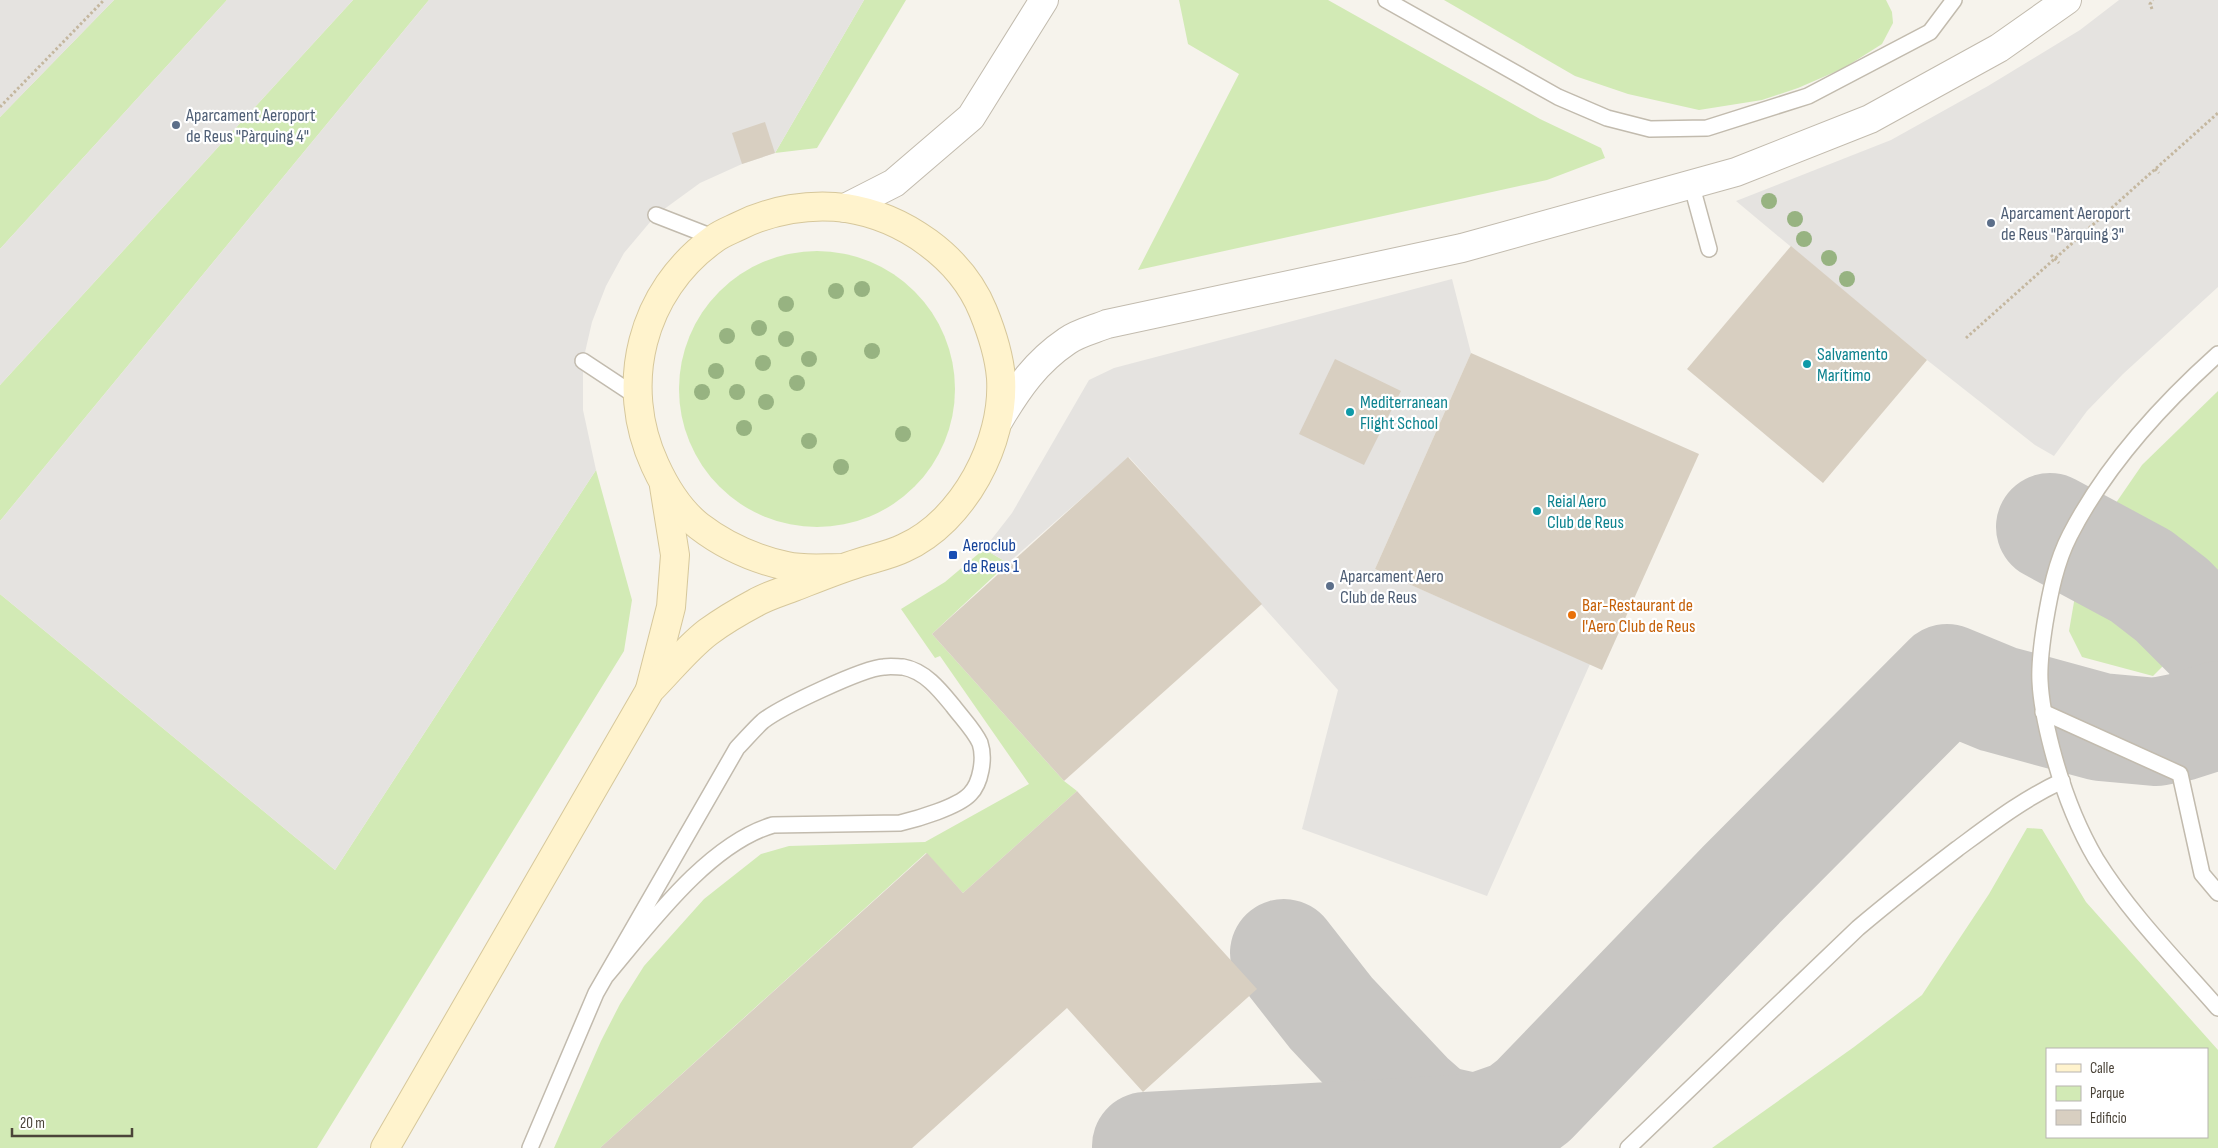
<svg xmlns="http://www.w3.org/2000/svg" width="2218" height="1148" font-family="'Sofia Sans Condensed',sans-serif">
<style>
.green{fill:#d2eab5;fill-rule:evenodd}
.parking{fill:#e5e3e0}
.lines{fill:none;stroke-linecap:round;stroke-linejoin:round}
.taxiway{stroke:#c8c6c3;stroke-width:108}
.building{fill:#d8cfc1}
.lane-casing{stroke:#c2bbae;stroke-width:18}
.street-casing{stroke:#c2bbae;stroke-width:30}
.secondary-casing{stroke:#d6c79b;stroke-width:30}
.path{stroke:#c4b79f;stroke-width:3;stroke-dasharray:2.5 2.5;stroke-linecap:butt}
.lane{stroke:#fff;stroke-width:15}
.street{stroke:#fff;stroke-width:28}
.secondary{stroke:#fff3cd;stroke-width:28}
.tree{fill:#97b381}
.service-dot{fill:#5c6f8a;stroke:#fff;stroke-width:2}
.culture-dot{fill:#0f9aa8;stroke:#fff;stroke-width:2}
.transit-dot{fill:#1a4fb4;stroke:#fff;stroke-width:2}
.food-dot{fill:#e8710a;stroke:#fff;stroke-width:2}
.labels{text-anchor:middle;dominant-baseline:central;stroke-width:4.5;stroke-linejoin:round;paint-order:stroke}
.service-label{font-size:18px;fill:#4e5e75;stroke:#fff;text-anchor:start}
.culture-label{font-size:18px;fill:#0d838f;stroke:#fff;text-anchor:start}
.transit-label{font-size:18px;fill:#164399;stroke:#fff;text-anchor:start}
.food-label{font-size:18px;fill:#c56008;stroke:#fff;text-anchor:start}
</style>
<rect width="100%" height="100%" fill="#f6f3ec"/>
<g class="green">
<path d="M114 0H227L0 249V117Z"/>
<path d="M353 0H429L0 521V385Z"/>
<path d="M864 0H906L817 148 775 153Z"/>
<path d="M1179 0H1328L1540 119 1601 148 1605 158 1547 180 1138 270 1239 74 1188 44Z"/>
<path d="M1444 0H1886L1892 12 1893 23 1882 44 1844 68 1798 88 1762 100 1699 110 1628 94 1575 76Z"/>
<circle cx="817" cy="389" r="138"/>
<path d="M2218 391V590L2153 563 2098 529 2142 465Z"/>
<path d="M596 470 632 600 624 651 317 1148H0V594L335 870Z"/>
<path d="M984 549 1008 563 932 634 1064 781 1077 791 963 893 926 853 600 1148H554L601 1041 620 1004 644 966 704 899 761 854 789 846 925 842 1029 784 940 656 935 658 901 609 945 582Z"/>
<path d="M2079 573 2117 590 2142 610 2164 665 2153 676 2082 657 2069 631Z"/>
<path d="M2027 828 2042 829 2086 902 2218 1050V1148H1712L1854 1047 1922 995 1989 894ZM2047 1049H2207V1137H2047Z"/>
</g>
<g class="parking">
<path d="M0 0H114L0 117Z"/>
<path d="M227 0H353L0 385V249Z"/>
<path d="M429 0H864L775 153 742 164 700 183 656 215 624 253 606 286 592 322 583 361V410L596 470 335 870 0 594V521Z"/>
<path d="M2119 0H2218V287L2123 374 2087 411 2054 456 2035 445 1927 360 1736 201 1891 140 1988 86 2080 30Z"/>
<path d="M1452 279 1471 353 1375 569 1590 664 1487 896 1302 829 1338 690 1129 457 1008 563 984 549 1012 513 1089 380 1114 368Z"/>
</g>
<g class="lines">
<g class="taxiway">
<path d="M2050 527 2141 576 2172 600 2218 646"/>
<path d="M1284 953 1331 1013 1410 1097 1427 1112 1440 1120 1476 1128"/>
<path d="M1146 1146 1476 1128 1516 1114 1534 1100 1742 884 1947 678 1998 699 2101 727 2156 732 2181 727 2218 715"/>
</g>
</g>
<g class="building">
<path d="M765 122 775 153 742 164 732 133Z"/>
<path d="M1791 246 1927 360 1823 483 1687 369Z"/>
<path d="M1471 353 1699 454 1602 670 1375 569Z"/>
<path d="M1335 359 1401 391 1364 465 1299 434Z"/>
<path d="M1128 457 1262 604 1064 781 932 634Z"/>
<path d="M1077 791 1257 989 1143 1092 1067 1008 912 1148H600L927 853 963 893Z"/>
</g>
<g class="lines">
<g class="lane-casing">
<g id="lane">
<path d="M1386 0 1558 97 1607 118 1650 129 1707 128 1808 96 1930 32 1954 0"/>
<path d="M1691 183 1709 249"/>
<path d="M656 215 715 238"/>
<path d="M2218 354C2160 406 2106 465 2070 535 2056 562 2050 593 2045 623 2042 642 2039 662 2040 681 2041 704 2046 726 2052 749 2062 787 2076 825 2096 859 2130 914 2176 960 2218 1008"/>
<path d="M583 361 636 396"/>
<path d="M2043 712 2180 774 2202 874 2218 893"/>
<path d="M530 1148 596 993 737 748C745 740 754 729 763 721 781 707 863 668 884 667 890 666 898 667 903 667 925 671 940 690 953 706 962 718 974 730 980 743 985 758 981 783 970 794 958 807 917 819 900 823L773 825C708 844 649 925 606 976"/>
<path d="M1628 1148 1858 928C1890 901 1923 875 1957 849 1991 824 2023 799 2062 781"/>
</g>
</g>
<g class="street-casing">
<g id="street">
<path d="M845 208 894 183 971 117 1044 0"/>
<path d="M999 420C1018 388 1036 362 1067 341 1078 333 1095 329 1107 324L1462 248 1736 172 1870 119 1999 48 2067 0"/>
</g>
</g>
<g class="secondary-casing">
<g id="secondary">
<path d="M650 689 671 607 675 555 664 486"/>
<path d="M385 1148 650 690C669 671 687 648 708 632 723 621 740 611 755 603 767 596 781 592 794 587 817 578 841 568 865 561 878 557 892 554 904 548 964 521 1005 442 1001 378 999 354 992 333 983 311 961 257 904 217 846 208 810 203 771 210 739 226 731 230 722 233 714 239 641 291 618 385 655 465 665 487 680 511 699 526 725 546 755 559 786 566 803 570 823 568 841 568"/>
</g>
</g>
<g class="path">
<path d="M2152 9 2150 4 2153 0"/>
<path d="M0 107 104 0"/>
<path d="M2155 169 2159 173"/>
<path d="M2051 255 2059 263"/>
<path d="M1966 338 2218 113"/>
</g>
<use href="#lane" class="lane"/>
<use href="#street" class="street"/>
<use href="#secondary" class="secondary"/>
</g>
<g class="tree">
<circle cx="1769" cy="201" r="8"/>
<circle cx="1795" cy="219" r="8"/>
<circle cx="1804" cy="239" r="8"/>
<circle cx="1829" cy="258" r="8"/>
<circle cx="1847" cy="279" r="8"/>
<circle cx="862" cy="289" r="8"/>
<circle cx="836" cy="291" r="8"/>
<circle cx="786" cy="304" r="8"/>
<circle cx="759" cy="328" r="8"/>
<circle cx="727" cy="336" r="8"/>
<circle cx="786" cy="339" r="8"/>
<circle cx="872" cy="351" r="8"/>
<circle cx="809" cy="359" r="8"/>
<circle cx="763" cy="363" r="8"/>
<circle cx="716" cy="371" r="8"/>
<circle cx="797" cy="383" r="8"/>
<circle cx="702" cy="392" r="8"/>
<circle cx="737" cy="392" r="8"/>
<circle cx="766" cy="402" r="8"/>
<circle cx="744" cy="428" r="8"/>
<circle cx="903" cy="434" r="8"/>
<circle cx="809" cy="441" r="8"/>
<circle cx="841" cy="467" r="8"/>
</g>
<g class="service-dot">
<circle cx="176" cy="125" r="5"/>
<circle cx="1991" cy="223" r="5"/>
<circle cx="1330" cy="586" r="5"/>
</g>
<g class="culture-dot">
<circle cx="1807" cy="364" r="5"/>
<circle cx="1350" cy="412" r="5"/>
<circle cx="1537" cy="511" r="5"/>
</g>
<rect class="transit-dot" x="948" y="550" width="10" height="10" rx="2.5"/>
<circle class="food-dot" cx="1572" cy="615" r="5"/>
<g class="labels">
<g class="service-label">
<text x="186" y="115">Aparcament Aeroport<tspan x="186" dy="21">de Reus "Pàrquing 4"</tspan></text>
<text x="2001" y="213">Aparcament Aeroport<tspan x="2001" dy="21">de Reus "Pàrquing 3"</tspan></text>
<text x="1340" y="576">Aparcament Aero<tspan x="1340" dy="21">Club de Reus</tspan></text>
</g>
<g class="culture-label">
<text x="1817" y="354">Salvamento<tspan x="1817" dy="21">Marítimo</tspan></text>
<text x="1360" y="402">Mediterranean<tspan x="1360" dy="21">Flight School</tspan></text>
<text x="1547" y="501">Reial Aero<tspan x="1547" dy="21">Club de Reus</tspan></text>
</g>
<g class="transit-label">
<text x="963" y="545">Aeroclub<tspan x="963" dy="21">de Reus 1</tspan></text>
</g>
<g class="food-label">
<text x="1582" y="605">Bar-Restaurant de<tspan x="1582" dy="21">l'Aero Club de Reus</tspan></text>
</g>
</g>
<rect x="2046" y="1048" width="162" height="90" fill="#ffffff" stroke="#b7b4b0"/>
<rect x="2056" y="1064" width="25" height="8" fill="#fff3cd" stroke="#b7b4b0"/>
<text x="2090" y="1073" font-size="15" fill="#4b4439">Calle</text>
<rect x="2056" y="1086" width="25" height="15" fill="#d2eab5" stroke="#b7b4b0"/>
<text x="2090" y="1098" font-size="15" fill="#4b4439">Parque</text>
<rect x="2056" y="1110" width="25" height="15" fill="#d8cfc1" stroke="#b7b4b0"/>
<text x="2090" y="1123" font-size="15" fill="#4b4439">Edificio</text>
<path d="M12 1128v8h120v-8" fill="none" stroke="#4b4439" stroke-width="2.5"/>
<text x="20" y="1128" font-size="15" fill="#4b4439" stroke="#ffffff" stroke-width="4" paint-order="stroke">20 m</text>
</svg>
